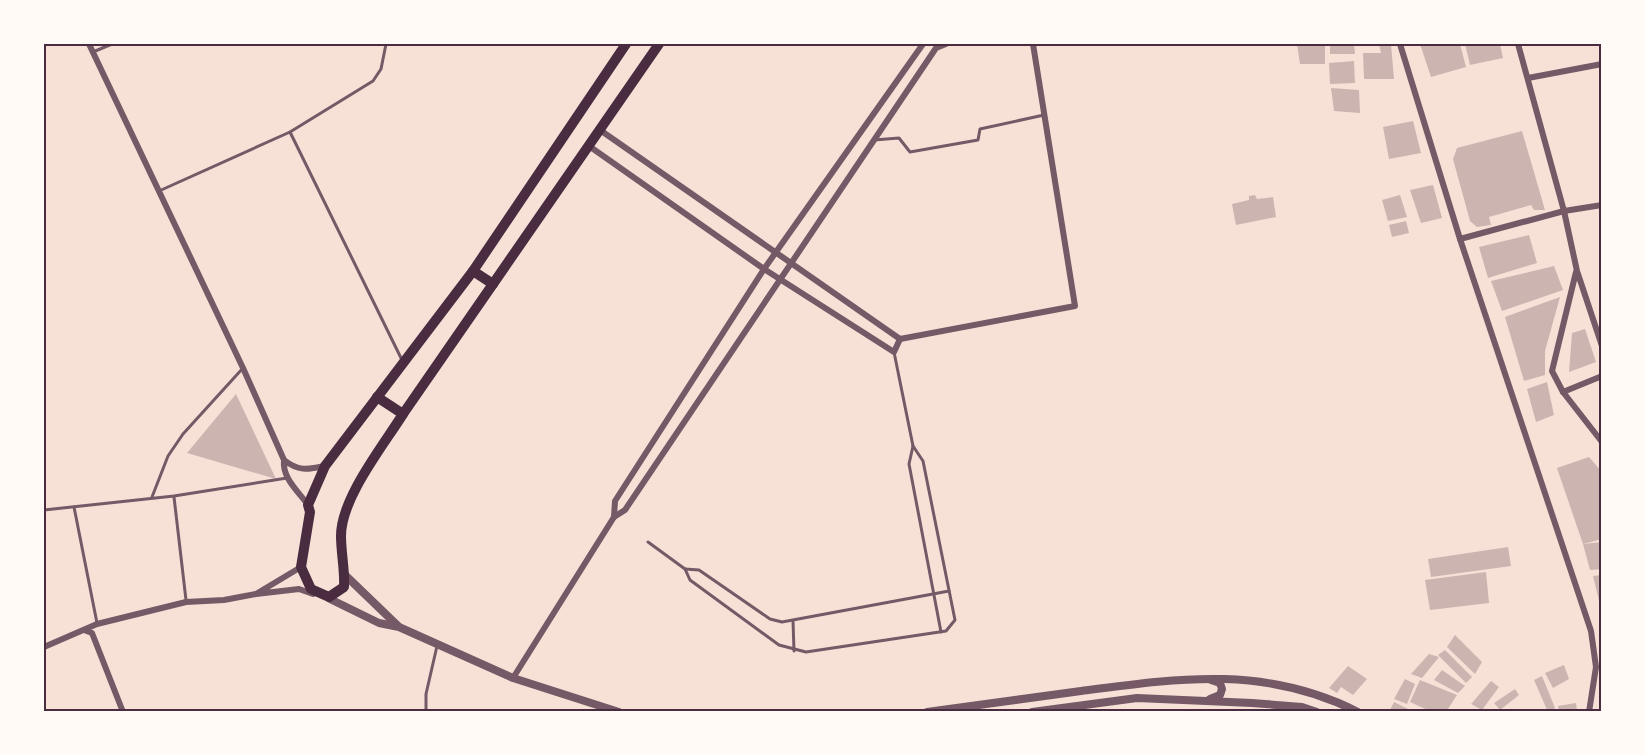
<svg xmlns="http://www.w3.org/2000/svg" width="1645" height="755" font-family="'Roboto Condensed',sans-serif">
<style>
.building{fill:#ccb4b1}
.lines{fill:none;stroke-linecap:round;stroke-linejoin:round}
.service{stroke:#755966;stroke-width:3}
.minor{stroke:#755966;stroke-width:6}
.tertiary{stroke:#755966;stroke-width:8}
.primary{stroke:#4a2c40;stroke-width:10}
.neatline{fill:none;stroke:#4a2c40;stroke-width:2}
</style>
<rect width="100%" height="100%" fill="#f7e1d7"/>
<g class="building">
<path d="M1297 44H1325V64H1300Z"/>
<path d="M1330 44H1354L1355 54H1330Z"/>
<path d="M1379 44H1391L1394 79H1364L1363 53H1381Z"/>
<path d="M1420 44H1460L1466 67 1431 77Z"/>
<path d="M1465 44H1500L1503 58 1470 65Z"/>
<path d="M1354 61 1355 83 1330 84 1329 63Z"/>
<path d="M1331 88 1359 90 1360 113 1334 111Z"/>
<path d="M1413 121 1421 153 1389 159 1383 127Z"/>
<path d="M1522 131 1545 210H1534L1531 205 1489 217 1491 225 1477 227 1470 221 1453 159 1457 148Z"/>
<path d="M1433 185 1442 218 1421 223 1410 190Z"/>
<path d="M1255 195 1257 199 1273 197 1276 217 1236 225 1232 204 1249 200V196Z"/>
<path d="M1400 195 1407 217 1388 221 1382 200Z"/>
<path d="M1406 221 1409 233 1392 237 1389 225Z"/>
<path d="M1529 235 1537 263 1488 278 1479 247Z"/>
<path d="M1554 266 1563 290 1502 311 1491 281Z"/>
<path d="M1560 297 1545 351V375L1524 381 1505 317Z"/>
<path d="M1585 329 1596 362 1569 372 1572 333Z"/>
<path d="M1547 382 1554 415 1536 422 1527 389Z"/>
<path d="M236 394 276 479 187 453Z"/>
<path d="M1589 457 1602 472V539L1583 544 1557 468Z"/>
<path d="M1602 542V569L1590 570 1583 544Z"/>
<path d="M1508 547 1511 566 1431 577 1428 559Z"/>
<path d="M1486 572 1489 603 1430 610 1425 580Z"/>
<path d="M1602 575V609H1601L1593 576Z"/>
<path d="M1455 635 1482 662 1475 674 1447 647Z"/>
<path d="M1445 650 1472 677 1466 683 1438 655Z"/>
<path d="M1429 654 1439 657 1422 678 1411 674Z"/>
<path d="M1564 665 1569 679 1553 688 1545 673Z"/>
<path d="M1348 666 1367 679 1353 695 1341 687 1337 693 1329 688Z"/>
<path d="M1442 670 1465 686 1458 693 1434 680Z"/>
<path d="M1542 676 1555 708 1550 712H1548L1534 680Z"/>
<path d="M1405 679 1415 684 1407 704 1394 699Z"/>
<path d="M1420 680 1457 695 1446 712H1432L1410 702Z"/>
<path d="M1491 681 1499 687 1482 710 1471 704Z"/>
<path d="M1515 689 1519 695 1500 710 1494 703Z"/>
<path d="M1394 702 1414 712H1389Z"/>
<path d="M1576 703 1577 711 1559 712 1558 706Z"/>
</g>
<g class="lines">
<g class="service">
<path d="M93 52 112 44"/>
<path d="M290 132 373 81 381 69 386 44"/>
<path d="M874 140 899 138 910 152 978 140 980 129 1044 115"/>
<path d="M159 191 290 132 402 360"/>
<path d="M894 352 913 446 909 464 941 632"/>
<path d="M152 497 168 456 183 434 243 368"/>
<path d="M174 497 186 600"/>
<path d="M74 507 97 623"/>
<path d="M44 510 174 496 287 478"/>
<path d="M648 542 685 569 690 580 779 645 806 652 946 631 955 620 923 461 913 446"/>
<path d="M685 569 699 570 770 619 782 622 949 591"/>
<path d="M793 621 794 651"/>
<path d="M426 712V694L437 646"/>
</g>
<g class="minor">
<path d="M89 44 243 368 284 460"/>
<path d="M1400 44 1460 239 1591 631 1596 667 1589 712"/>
<path d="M1518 44 1564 211 1577 271 1602 346"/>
<path d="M1528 78 1602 64"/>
<path d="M600 130 900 339 1075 306 1033 44"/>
<path d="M589 146 764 269 894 352 900 339"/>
<path d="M1460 239 1564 211 1602 205"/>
<path d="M1576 272 1552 371 1563 392 1602 442"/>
<path d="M1563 392 1602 376"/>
<path d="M308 505C298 491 282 478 284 460 298 471 307 470 324 466"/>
<path d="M614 517 615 501 764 269 923 44"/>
<path d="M301 567 256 594 299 589 313 594"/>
<path d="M84 630 92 633 123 712"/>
<path d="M44 647 97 624 186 602 224 600 256 594"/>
<path d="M513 678 614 517 625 510 936 48 946 44"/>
</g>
<g class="tertiary">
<path d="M344 574 398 626"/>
<path d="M330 599 379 623 399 627 513 678 619 712"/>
<path d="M1210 699 1220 695 1222 689 1220 683 1211 680"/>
<path d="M927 712C978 705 1029 698 1081 691 1179 678 1265 665 1358 712"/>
<path d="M1032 712 1137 698 1252 703 1302 707 1317 712"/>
</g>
<g class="primary">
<path d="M626 44 473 271 325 466 308 505 310 512 301 567 311 589 329 597 344 587C345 570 341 553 341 536 341 498 383 446 403 414L659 44"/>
<path d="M473 271 493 284"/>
<path d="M377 397 403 414"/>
</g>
</g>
<rect width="1645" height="755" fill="none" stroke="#fffaf5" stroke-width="90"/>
<rect x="45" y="45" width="1555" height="665" class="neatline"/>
</svg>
